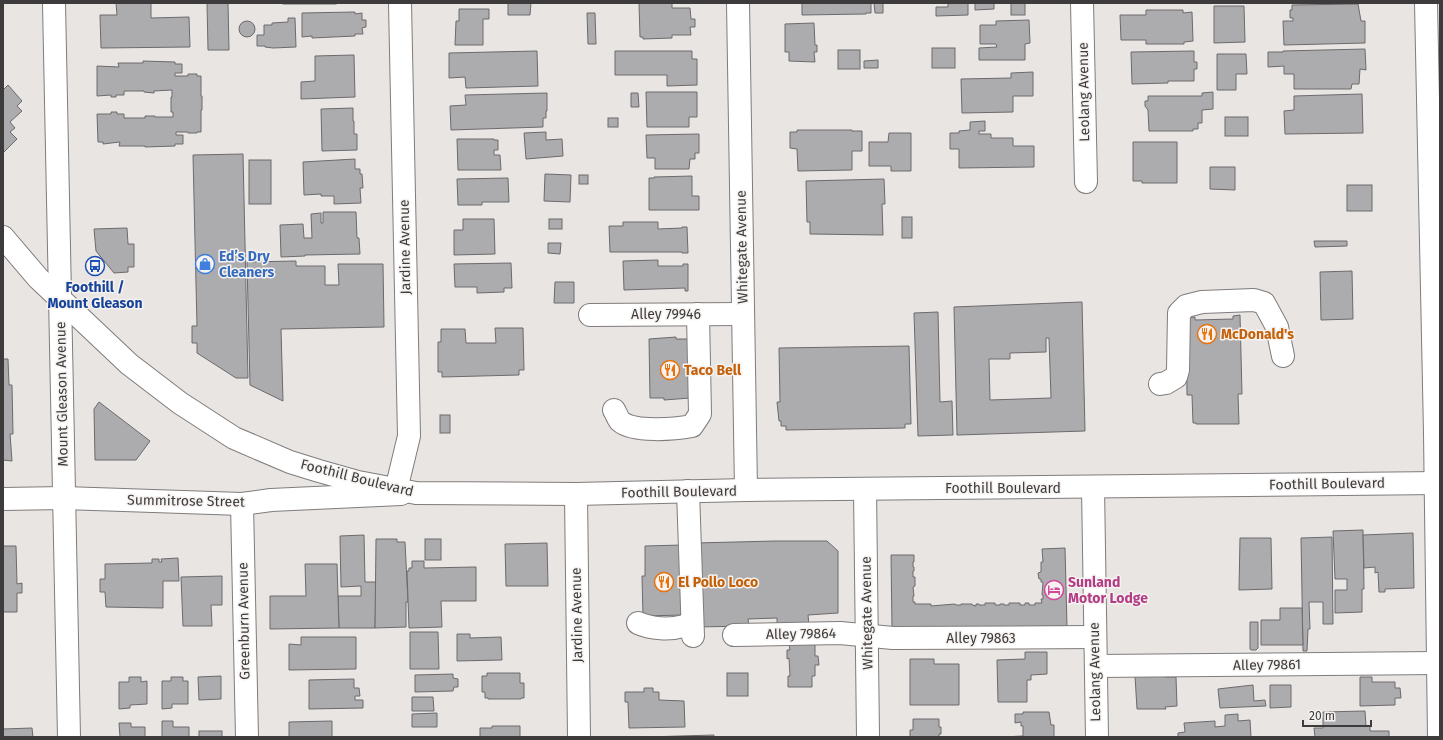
<svg xmlns="http://www.w3.org/2000/svg" width="1443" height="740" font-family="'Fira Sans',sans-serif">
<style>
.building{fill:#acabad;stroke:#6c6a6d;fill-rule:evenodd}
.lines{fill:none;stroke-linecap:round;stroke-linejoin:round}
.minor-casing{stroke:#7f7c7b;stroke-width:24}
.major-casing{stroke:#7f7c7b;stroke-width:24}
.minor{stroke:#fff;stroke-width:22}
.major{stroke:#fff;stroke-width:22}
.labels{text-anchor:middle;dominant-baseline:central;stroke-width:3;stroke-linejoin:round;paint-order:stroke}
.street-label{font-size:14px;fill:#3d3b3b;stroke:#f5f2f0}
.shop-label{font-size:14px;font-weight:bold;fill:#366cbe;stroke:#f5f2f0;text-anchor:start}
.transit-label{font-size:14px;font-weight:bold;fill:#164399;stroke:#f5f2f0}
.food-label{font-size:14px;font-weight:bold;fill:#c56008;stroke:#f5f2f0;text-anchor:start}
.hotel-label{font-size:14px;font-weight:bold;fill:#b23c85;stroke:#f5f2f0;text-anchor:start}
</style>
<rect width="100%" height="100%" fill="#e8e5e3"/>
<g class="building">
<path d="M116 3H151V18L189 17 190 47 101 48 100 15H117Z"/>
<path d="M207 3H228L229 50H208Z"/>
<rect x="283" y="3" width="53" height="1"/>
<path d="M508 3H531L530 15H508Z"/>
<path d="M639 3H672V8H690L691 19H695V27H690L691 35H672V38L643 39V37H640Z"/>
<path d="M802 3H871V13H866V14L802 15Z"/>
<path d="M874 3H883V13H875Z"/>
<path d="M948 3H968V15L936 16V7H948Z"/>
<path d="M975 3H994V9L975 10Z"/>
<rect x="1011" y="3" width="14" height="12"/>
<path d="M1358 4 1361 21H1365V43L1284 45 1283 21H1293V18H1290V10H1292V5Z"/>
<path d="M1214 6H1244L1245 42 1214 43Z"/>
<path d="M459 9H489V19H483V45H455L456 21H459Z"/>
<path d="M1146 10H1183V13L1192 12 1193 41 1184 42V44H1146V40H1121L1120 15H1146Z"/>
<path d="M355 12V14L362 13V20H366V27L362 28 363 34H355V36L312 38V36L302 37V13Z"/>
<path d="M587 13H595L596 44H588Z"/>
<path d="M288 18H295L296 47 273 48 265 47V46H257V35H264V25H272V23L288 22Z"/>
<path d="M1029 20 1030 43 1025 44V60H979V48L997 47 996 44H980V25H996V21Z"/>
<circle cx="247" cy="29" r="8"/>
<path d="M814 23 815 45H817V52H814L815 62 789 61V52H785V24Z"/>
<rect x="932" y="48" width="23" height="20"/>
<path d="M1365 49 1366 70 1360 69 1359 84H1352L1351 89H1294V74H1284V66L1268 67V52H1283V51Z"/>
<rect x="838" y="50" width="22" height="19"/>
<path d="M537 51 538 86 466 88 465 77 449 78V53Z"/>
<path d="M615 51H692V59H697V85L667 86V75H615Z"/>
<path d="M1194 51V62H1197V69H1194V81H1168V83L1132 84 1131 52Z"/>
<path d="M1217 54H1246L1247 74H1236V90H1217Z"/>
<path d="M354 55 355 97 301 99V82L315 81V56Z"/>
<path d="M878 60V68H864V61Z"/>
<path d="M143 61 175 62V64H182V73H175V76H188V74H197V76H201V96H202V110H201V132H197V133H188V132H176V135H183V144H175V146L145 147V146H119L120 142 103 144V142H98L97 114H111V112H117V114H124V118H145V116H155V117H173V112H171V97H172V90L154 91V93L144 92V91H124V95H116V97H111V95L97 96V66L119 67 118 63H143Z"/>
<path d="M1033 72V96H1013V112L962 113 961 79 1011 78V73Z"/>
<path d="M8 85 22 101 17 106 22 111 10 122 15 128 10 132 17 139 3 153V90Z"/>
<path d="M646 92H697V117H689V127H647Z"/>
<path d="M1213 92V109L1202 110V123H1198V129H1193V131H1149L1148 110 1145 106V101H1148V96H1202V93Z"/>
<path d="M547 93V111H546V118H543V127L451 130 450 106 466 105 465 95Z"/>
<path d="M631 93H638L639 107H631Z"/>
<path d="M1362 94 1363 133 1285 134 1284 111 1294 110V96Z"/>
<path d="M353 108V121H354V134H357V150L322 151 321 109Z"/>
<rect x="1225" y="117" width="23" height="19"/>
<rect x="608" y="118" width="10" height="9"/>
<path d="M985 121V131H979V134H991V138H1013V146H1034V167L959 168V149H950V133H959V131L970 130V122Z"/>
<path d="M797 130H852V131H862V151H852V170L798 171 797 149 790 148V132H797Z"/>
<path d="M546 132V140L562 139 563 156 526 159 524 133Z"/>
<path d="M889 133H911V171H891V166H869V142H888Z"/>
<path d="M699 134V153H695V159H690L689 169H655V158H647L646 135Z"/>
<path d="M457 139H494V140H498V150H494V155H500L501 170H458Z"/>
<path d="M1133 142H1177V183H1142V181H1133Z"/>
<path d="M243 154 248 378H236L197 353V343H192V326H197L193 155Z"/>
<path d="M355 159V169H360V174H362L363 188H360L361 203 334 204V196H321V194L304 195 303 162Z"/>
<rect x="249" y="160" width="22" height="44"/>
<path d="M1210 167H1235V190L1210 189Z"/>
<path d="M545 174 571 175 570 202 544 201Z"/>
<rect x="579" y="175" width="9" height="9"/>
<path d="M692 176V196H699V210H649V178H654V177Z"/>
<path d="M508 178 509 202H482V205H458L457 179Z"/>
<path d="M884 179 885 204H882L883 235 810 234V222H807L806 181Z"/>
<rect x="1347" y="185" width="25" height="26"/>
<path d="M323 212H356L357 238H359L360 254 305 255V256L281 257 280 225 303 224 304 238H312L311 214 321 213V223H323Z"/>
<rect x="902" y="217" width="10" height="21"/>
<path d="M463 219H494L495 254 454 255V230H463Z"/>
<rect x="549" y="219" width="13" height="10"/>
<path d="M623 222H658V229L682 228V227H687L688 253H682V252H610L609 226H623Z"/>
<path d="M127 228 128 244H134V267H128V272L114 273 96 251 94 229Z"/>
<path d="M1314 241H1347V246L1315 247Z"/>
<path d="M548 243H561L560 254 548 253Z"/>
<path d="M658 260V266H683V264H688V291H685V288L624 290 623 261Z"/>
<path d="M296 261V266H325V285H339L338 264H383L384 327 281 329 283 401 250 385 247 262Z"/>
<path d="M511 263 512 288H504V292L477 293V287H455L454 264Z"/>
<path d="M1352 271 1353 319 1321 320 1320 272Z"/>
<path d="M555 282H574V303H554Z"/>
<path d="M1082 302 1085 431 957 435 954 307ZM1046 338H1049L1051 398 990 400 989 359H1010V353L1046 352Z"/>
<path d="M938 312 940 402 952 401 953 435 918 436 914 313Z"/>
<path d="M1240 315 1242 394H1238L1239 424H1196V423H1193L1192 395H1187L1186 318 1195 317V320L1233 319V316Z"/>
<path d="M495 328H523L524 370H519V375L442 377V372H438V342H441V329H465L466 343H496Z"/>
<path d="M676 337V339H689L690 398 664 400V398H650L649 339Z"/>
<path d="M909 346 911 424H905V428L786 430V426H781V421H779L777 402H780L779 348Z"/>
<path d="M3 359H8L9 385H12L13 434H10L12 461 3 460Z"/>
<path d="M99 402 150 441 136 460H95L94 409Z"/>
<rect x="440" y="415" width="10" height="18"/>
<path d="M1363 530 1364 589H1362V612L1335 613V590H1347V579H1335L1333 531Z"/>
<path d="M1413 533 1414 588 1385 589V592H1379L1378 572 1375 573V567L1364 568 1363 535Z"/>
<path d="M364 535 365 582H376L375 628H339L338 596H361V586L341 587 340 536Z"/>
<path d="M1332 537 1333 624H1323V602H1309L1310 629H1308L1307 651H1303L1301 538Z"/>
<path d="M1240 538H1271L1272 589 1239 590Z"/>
<path d="M376 539H397V542H405L408 602H406V627L375 628Z"/>
<rect x="425" y="539" width="16" height="21"/>
<path d="M775 541H827L838 551V613L808 615 809 625 777 626V618L748 619 749 626 696 627 695 543Z"/>
<path d="M547 543 548 586H506L505 544Z"/>
<path d="M682 545 683 615 643 616 642 576H645V546Z"/>
<path d="M3 546H16L17 584 22 583V593H17V612H3Z"/>
<path d="M1065 548 1067 626 892 628 891 555H914V562H913V567H914V571H913V577H915V586L913 587 914 596H913V602H915V604H931V606L955 604 956 605H961V604H972V605L976 606V604H979V605H985V603H995V605H1000V604H1004V605H1009V603H1020V605H1025V603H1029V605H1035V603H1042L1041 599H1043V595H1042L1043 582H1041V579H1039L1038 573 1041 572V562H1043L1042 549Z"/>
<path d="M178 558 179 581H163V608L106 607 105 592H100V579H105V564L152 563V559H159V562H162L161 559Z"/>
<path d="M412 561H424V568L476 567V601H441L442 627 409 628 407 571H409V568H412Z"/>
<path d="M305 564H337L339 628 270 629V596H306Z"/>
<path d="M222 576V605H211L212 626H183L181 577Z"/>
<path d="M1280 608H1302L1303 645H1261V620H1280Z"/>
<path d="M1250 622H1258V648L1256 650H1251L1250 649Z"/>
<path d="M410 632H438L439 669H410Z"/>
<path d="M457 634H470V638L501 637 502 660 457 661Z"/>
<path d="M301 637H356V669L289 670V644L301 645Z"/>
<path d="M789 644H815V656H818L819 665H815V676H812V687H788V676H790L789 658 787 659V650H790Z"/>
<path d="M1025 652H1047V674L1031 675V680H1027V702H998L997 660 1025 659Z"/>
<path d="M910 659H934V664H959V705H910Z"/>
<path d="M487 673H520V683H524V698H521V699H488V698H485V692H482V676H487Z"/>
<rect x="727" y="673" width="21" height="23"/>
<path d="M453 674V678L458 679V687H454L453 691 415 692V675Z"/>
<path d="M1165 675V677H1176L1177 706 1165 707 1166 709H1137L1135 676Z"/>
<path d="M221 676V699L199 700 198 677Z"/>
<path d="M129 677H141V682L147 681V704L130 705V708L119 709V682H129Z"/>
<path d="M171 677H183V681H188V704H172V708L162 709V681H171Z"/>
<path d="M1360 677H1372V682H1395V688H1400L1401 698H1395V705L1360 706Z"/>
<path d="M354 679V688H359L360 696H355V700H363V708L309 709V680Z"/>
<path d="M1253 685 1254 701 1265 700 1266 706 1220 708 1218 689Z"/>
<path d="M1270 685H1291V707L1270 708Z"/>
<path d="M644 688H653V692H659V700L684 701 685 727 629 728 628 702H625V692H644Z"/>
<path d="M412 697H433L434 711H412Z"/>
<path d="M1365 711 1366 726H1370V731H1389V737H1315L1314 728H1323V712Z"/>
<path d="M1023 712H1049L1051 725H1054V737H1002L1023 736V726H1021V722L1015 723V714H1023Z"/>
<path d="M437 713V727H412V714Z"/>
<path d="M1238 714V721L1250 720 1251 737H1178V733L1185 732 1184 723 1215 721V727L1225 726V715Z"/>
<path d="M913 719H939V727H941V734H939V737H910V730H913Z"/>
<path d="M162 721H173V727H189V737H162Z"/>
<path d="M332 721V737H289V722Z"/>
<path d="M119 723H131V727H145V737H120Z"/>
<path d="M492 726H520V737H480V728H492Z"/>
<path d="M32 728 33 737H3V729Z"/>
<rect x="199" y="731" width="23" height="6"/>
<path d="M714 735V737H646Z"/>
</g>
<g class="lines">
<g class="minor-casing">
<g id="minor">
<path d="M54 3 69 737"/>
<path d="M738 3 746 490"/>
<path d="M1082 3 1086 182"/>
<path d="M1426 3 1435 433 1439 737"/>
<path d="M590 315 743 314"/>
<path d="M1160 384 1166 383 1176 377 1178 370 1179 313 1186 306 1202 302 1254 300 1264 303 1277 327 1283 356"/>
<path d="M614 410C616 413 618 419 620 421 633 433 676 429 692 426L700 414 698 314"/>
<path d="M1093 487 1097 737"/>
<path d="M865 489 868 737"/>
<path d="M396 490 409 436 400 3"/>
<path d="M688 491 693 636"/>
<path d="M576 494 579 737"/>
<path d="M3 499 64 498 242 504 271 500 401 494"/>
<path d="M242 504 247 737"/>
<path d="M638 623C651 629 670 630 684 626 687 626 689 623 692 621"/>
<path d="M734 635 840 633 893 638 1095 637"/>
<path d="M1096 666 1438 663"/>
</g>
</g>
<g class="major-casing">
<path id="major" d="M3 237 38 278 129 364 180 403 234 438 290 462 319 471 358 482 416 493 576 494 746 490 1440 483"/>
</g>
<use href="#minor" class="minor"/>
<use href="#major" class="major"/>
</g>
<defs>
<g id="shop-ring" transform="scale(1)"><circle r="9.5" fill="#f5f2f0" stroke="#3f7fe0" stroke-width="1.5"/><path d="M-5-2.5h2.3a2.7 3.5 0 0 1 5.4 0H5L5.5 6h-11ZM-1.5-2.5h3a1.5 2.3 0 0 0-3 0Z" fill="#3f7fe0"/></g>
<g id="bus-ring" transform="scale(1)"><circle r="9.5" fill="#f5f2f0" stroke="#1a4fb4" stroke-width="1.5"/><path d="M-5-6H5V4H4V6H2V4H-2V6H-4V4H-5ZM-3.5-4V0h7V-4ZM-3.5 1.2v1.5H-2V1.2ZM2 1.2v1.5H3.5V1.2Z" fill="#1a4fb4"/></g>
<g id="restaurant-ring" transform="scale(1)"><circle r="9.5" fill="#f5f2f0" stroke="#e8710a" stroke-width="1.5"/><path d="M-5-6h1v4h1v-4h1v4h1v-4h1v5L-1.5 .5V6h-2V.5L-5-1ZM5-6V6H3V1.5H1.5Q1.5-4 5-6Z" fill="#e8710a"/></g>
<g id="hotel-ring" transform="scale(1)"><circle r="9.5" fill="#f5f2f0" stroke="#d1479c" stroke-width="1.5"/><path d="M-6-4.5h1.5V1H6V5H4.5V3h-9V5H-6ZM-4 0a1.8 1.8 0 1 1 3.6 0ZM.5 0V-2.5h3Q6-2.5 6 0Z" fill="#d1479c"/></g>
</defs>
<g fill-rule="evenodd">
<use href="#shop-ring" x="205" y="264"/>
<use href="#bus-ring" x="95" y="266"/>
<use href="#restaurant-ring" x="1207" y="334"/>
<use href="#restaurant-ring" x="670" y="370"/>
<use href="#restaurant-ring" x="664" y="582"/>
<use href="#hotel-ring" x="1054" y="590"/>
</g>
<g class="labels">
<g class="street-label">
<text transform="translate(1084 92) rotate(-91)">Leolang Avenue</text>
<text transform="translate(405 247) rotate(-91)">Jardine Avenue</text>
<text transform="translate(742 247) rotate(-91)">Whitegate Avenue</text>
<text x="666" y="314">Alley 79946</text>
<text transform="translate(62 394) rotate(-91)">Mount Gleason Avenue</text>
<text transform="translate(357 478) rotate(14)">Foothill Boulevard</text>
<text transform="translate(1327 484) rotate(-1)">Foothill Boulevard</text>
<text x="1003" y="488">Foothill Boulevard</text>
<text transform="translate(679 492) rotate(-1)">Foothill Boulevard</text>
<text transform="translate(186 501) rotate(1)">Summitrose Street</text>
<text transform="translate(867 613) rotate(-91)">Whitegate Avenue</text>
<text transform="translate(577 615) rotate(-91)">Jardine Avenue</text>
<text transform="translate(244 621) rotate(-91)">Greenburn Avenue</text>
<text transform="translate(801 634) rotate(-1)">Alley 79864</text>
<text x="981" y="638">Alley 79863</text>
<text transform="translate(1267 665) rotate(-1)">Alley 79861</text>
<text transform="translate(1095 672) rotate(-91)">Leolang Avenue</text>
</g>
<g class="shop-label">
<text x="219" y="256">Ed’s Dry<tspan x="219" dy="16">Cleaners</tspan></text>
</g>
<g class="transit-label">
<text x="95" y="287">Foothill /<tspan x="95" dy="16">Mount Gleason</tspan></text>
</g>
<g class="food-label">
<text x="1221" y="334">McDonald's</text>
<text x="684" y="370">Taco Bell</text>
<text x="678" y="582">El Pollo Loco</text>
</g>
<g class="hotel-label">
<text x="1068" y="582">Sunland<tspan x="1068" dy="16">Motor Lodge</tspan></text>
</g>
</g>
<rect width="1443" height="740" fill="none" stroke="#3d3b3b" stroke-width="8"/>
<path d="M1303 720v6h68v-6" fill="none" stroke="#3d3b3b" stroke-width="2"/>
<text x="1309" y="720" font-size="12" fill="#3d3b3b" stroke="#f5f2f0" stroke-width="3" paint-order="stroke">20 m</text>
</svg>
